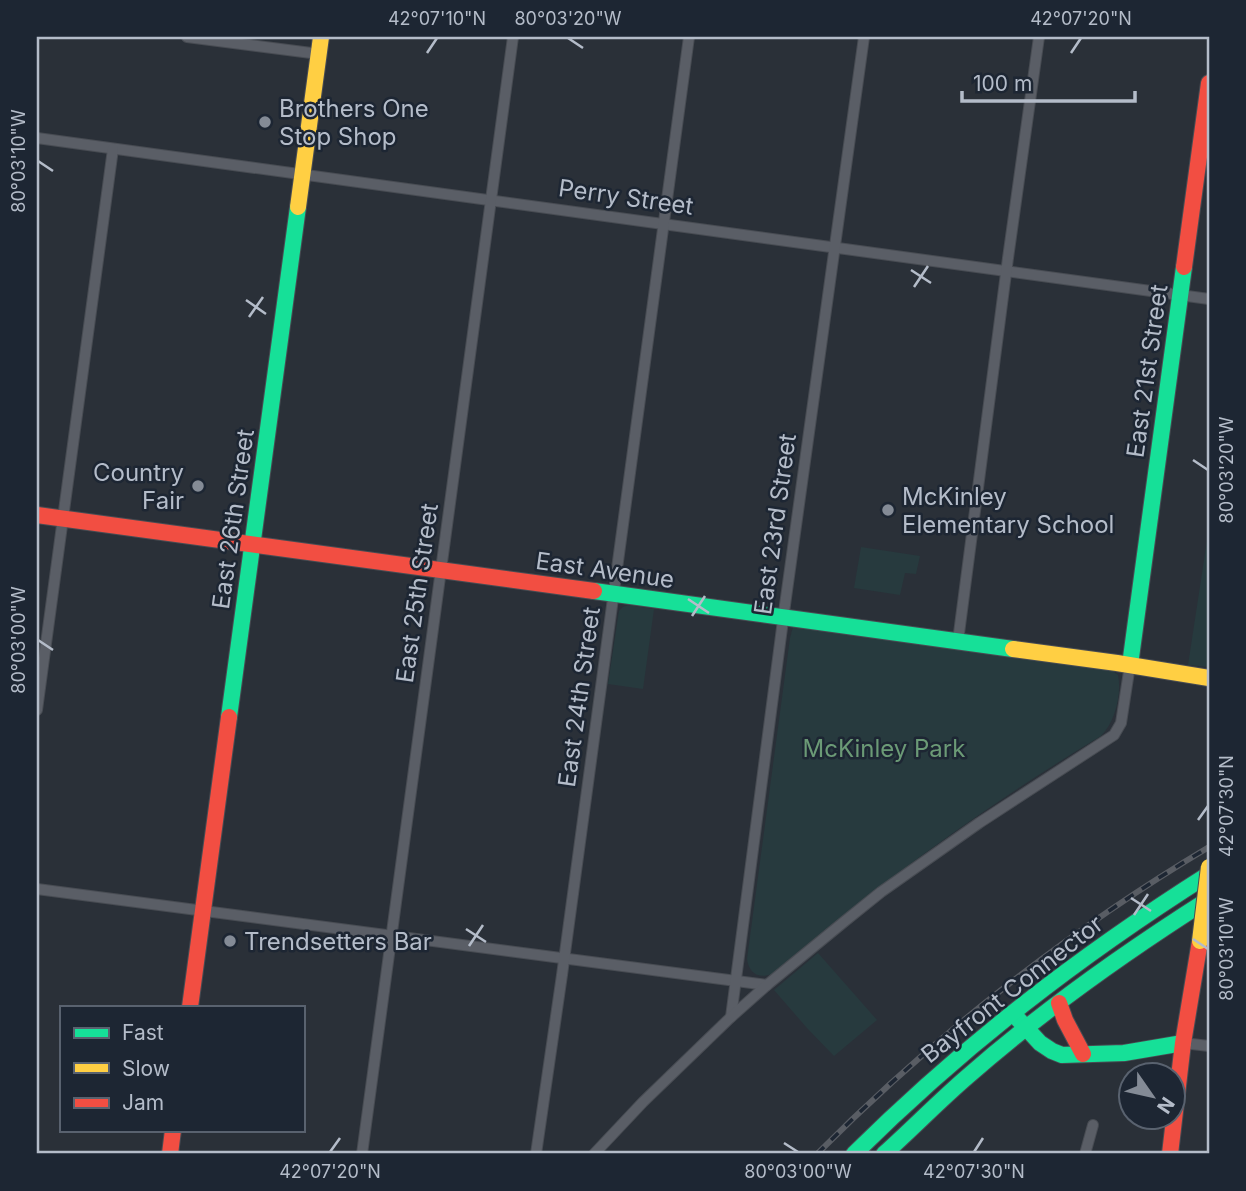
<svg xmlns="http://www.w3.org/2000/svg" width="1246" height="1191" font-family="Inter,sans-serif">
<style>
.green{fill:#273a3e}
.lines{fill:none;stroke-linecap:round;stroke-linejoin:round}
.street-casing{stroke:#484c53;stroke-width:12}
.fast-casing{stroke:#484c53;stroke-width:18}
.slow-casing{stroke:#484c53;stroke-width:18}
.jam-casing{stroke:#484c53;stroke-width:18}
.street{stroke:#5a5e66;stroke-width:10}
.fast{stroke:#16e098;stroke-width:16}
.slow{stroke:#ffcf43;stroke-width:16}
.jam{stroke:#f24e42;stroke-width:16}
.rail-casing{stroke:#595d64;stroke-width:6}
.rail{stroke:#1d2633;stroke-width:3.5;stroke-dasharray:10;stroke-linecap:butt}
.slow-bridge-casing{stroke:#484c53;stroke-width:18;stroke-linecap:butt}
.slow-bridge{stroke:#ffcf43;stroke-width:16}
.ticks{fill:none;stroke:#b4bcc9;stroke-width:2.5}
.poi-dot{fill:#848b96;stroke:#1d2633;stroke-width:2.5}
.labels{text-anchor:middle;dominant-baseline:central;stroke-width:5;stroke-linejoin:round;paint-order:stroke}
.poi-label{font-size:24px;fill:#b4bcc9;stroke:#1d2633;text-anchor:start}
.street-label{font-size:24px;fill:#b4bcc9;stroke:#1d2633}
.park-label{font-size:24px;fill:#6b9a76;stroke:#1d2633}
.neatline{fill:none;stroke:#b4bcc9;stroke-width:2.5}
.ticks-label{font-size:18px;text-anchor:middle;fill:#b4bcc9}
</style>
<rect width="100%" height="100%" fill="#2a3038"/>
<g class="green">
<path d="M1208 534H1209V667L1188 665Z"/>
<path d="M861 547 920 556 916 574 905 573 900 595 854 588Z"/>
<path d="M629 605 654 609 643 689 608 684 619 611 623 607Z"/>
<path d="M793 627 1111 670 1118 675C1122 694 1115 722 1101 736 985 806 875 886 772 974 758 979 749 973 747 959L790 638Z"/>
<path d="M818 953 877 1020 834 1056 807 1028 774 990Z"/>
</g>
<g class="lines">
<g class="street-casing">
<g id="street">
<path d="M187 37 319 54"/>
<path d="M37 138 1209 299"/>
<path d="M958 641 1008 258 1039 37"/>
<path d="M37 710 113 149"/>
<path d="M37 889 767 985"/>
<path d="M731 1017 785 605 864 37"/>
<path d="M1183 1043 1209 1046"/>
<path d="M362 1154 513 37"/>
<path d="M536 1154 562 975 689 37"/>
<path d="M594 1154 643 1102 731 1017 767 985 845 921 881 892 979 823 1114 735 1121 723 1130 665"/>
<path d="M1085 1154 1093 1125"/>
</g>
</g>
<g class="fast-casing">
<g id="fast">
<path d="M594 591 1013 649"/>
<path d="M1130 665 1184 267"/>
<path d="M229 717 298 207"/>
<path d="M1018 1019 1040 1043 1052 1051 1062 1055 1124 1053 1183 1043"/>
<path d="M854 1154C964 1045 1078 957 1209 874"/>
<path d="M884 1154C912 1129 938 1102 967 1077 1042 1011 1124 953 1209 899"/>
</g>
</g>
<g class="slow-casing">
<g id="slow">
<path d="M298 207 321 37"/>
<path d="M1013 649 1117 663 1209 678"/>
</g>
</g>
<g class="jam-casing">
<g id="jam">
<path d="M1184 267 1209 83"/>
<path d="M37 515 594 591"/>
<path d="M1059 1003 1065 1020 1083 1054"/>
<path d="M190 1007 229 717"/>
<path d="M170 1154 173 1130"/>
<path d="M1170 1154 1183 1043 1200 941"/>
</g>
</g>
<use href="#street" class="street"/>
<use href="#fast" class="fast"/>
<use href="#slow" class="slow"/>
<use href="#jam" class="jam"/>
<g class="rail-casing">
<path id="rail" d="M817 1154C933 1037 1068 931 1209 847"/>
</g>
<use href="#rail" class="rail"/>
<g class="slow-bridge-casing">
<path id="slow-bridge" d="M1200 941 1209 867"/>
</g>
<use href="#slow-bridge" class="slow-bridge"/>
</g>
<path class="ticks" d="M568 38 583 48M427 53 437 38M1071 53 1081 38M38 161 53 171M911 270 931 283M914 287 928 266M246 300 266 314M249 317 263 297M1193 460 1208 470M688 599 709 613M692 616 705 596M38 640 53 650M1198 820 1208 806M1131 898 1151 911M1134 915 1148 894M466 929 486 942M1193 939 1208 949M469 946 483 925M784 1143 798 1152M330 1152 340 1138M974 1152 983 1138"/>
<g class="poi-dot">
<circle cx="265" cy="122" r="7"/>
<circle cx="198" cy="486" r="7"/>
<circle cx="888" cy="510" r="7"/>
<circle cx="230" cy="941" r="7"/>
</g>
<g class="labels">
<g class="poi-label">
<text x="279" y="108">Brothers One<tspan x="279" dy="28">Stop Shop</tspan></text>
<text x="184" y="472" text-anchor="end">Country<tspan x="184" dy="28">Fair</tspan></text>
<text x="902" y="496">McKinley<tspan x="902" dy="28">Elementary School</tspan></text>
<text x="244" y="941">Trendsetters Bar</text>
</g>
<g class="street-label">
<text transform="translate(626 197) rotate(8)">Perry Street</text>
<text transform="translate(1147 371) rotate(-82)">East 21st Street</text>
<text transform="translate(233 519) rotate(-82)">East 26th Street</text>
<text transform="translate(775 524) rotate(-82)">East 23rd Street</text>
<text transform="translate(605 570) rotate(8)">East Avenue</text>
<text transform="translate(417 593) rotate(-82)">East 25th Street</text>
<text transform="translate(579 697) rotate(-82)">East 24th Street</text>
<text transform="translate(1012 989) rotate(-38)">Bayfront Connector</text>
</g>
<g class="park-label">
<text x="884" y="748">McKinley Park</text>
</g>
</g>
<rect width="1246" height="1191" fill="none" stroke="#1d2633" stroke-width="77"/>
<rect x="60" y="1006" width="245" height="126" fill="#1d2633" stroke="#59626f" stroke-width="2"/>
<rect x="74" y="1028" width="35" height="10" fill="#16e098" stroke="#59626f" stroke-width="2"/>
<text x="122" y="1040" font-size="21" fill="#b4bcc9">Fast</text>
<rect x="74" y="1063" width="35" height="10" fill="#ffcf43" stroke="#59626f" stroke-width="2"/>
<text x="122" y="1076" font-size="21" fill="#b4bcc9">Slow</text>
<rect x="74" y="1098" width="35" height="10" fill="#f24e42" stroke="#59626f" stroke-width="2"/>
<text x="122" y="1110" font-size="21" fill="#b4bcc9">Jam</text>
<g transform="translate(1152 1096) rotate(124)"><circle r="33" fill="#1d2633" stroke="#59626f" stroke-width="2"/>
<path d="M0-5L12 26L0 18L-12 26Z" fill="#848b96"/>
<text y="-10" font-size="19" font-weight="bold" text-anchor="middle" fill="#b4bcc9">N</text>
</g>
<path d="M962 91v10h173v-10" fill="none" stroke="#b4bcc9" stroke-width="3.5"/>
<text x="973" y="91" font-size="21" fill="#b4bcc9" stroke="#1d2633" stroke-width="5" paint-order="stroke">100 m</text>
<rect x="38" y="38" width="1170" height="1114" class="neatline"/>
<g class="ticks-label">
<text x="437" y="25">42°07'10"N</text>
<text x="568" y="25">80°03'20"W</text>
<text x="1081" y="25">42°07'20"N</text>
<text transform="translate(19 161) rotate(-90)" y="6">80°03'10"W</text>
<text transform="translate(1227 470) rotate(-90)" y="6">80°03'20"W</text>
<text transform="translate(19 640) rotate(-90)" y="6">80°03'00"W</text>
<text transform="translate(1227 806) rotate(-90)" y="6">42°07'30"N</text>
<text transform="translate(1227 949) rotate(-90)" y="6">80°03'10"W</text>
<text x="330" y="1178">42°07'20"N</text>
<text x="798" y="1178">80°03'00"W</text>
<text x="974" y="1178">42°07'30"N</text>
</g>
</svg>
